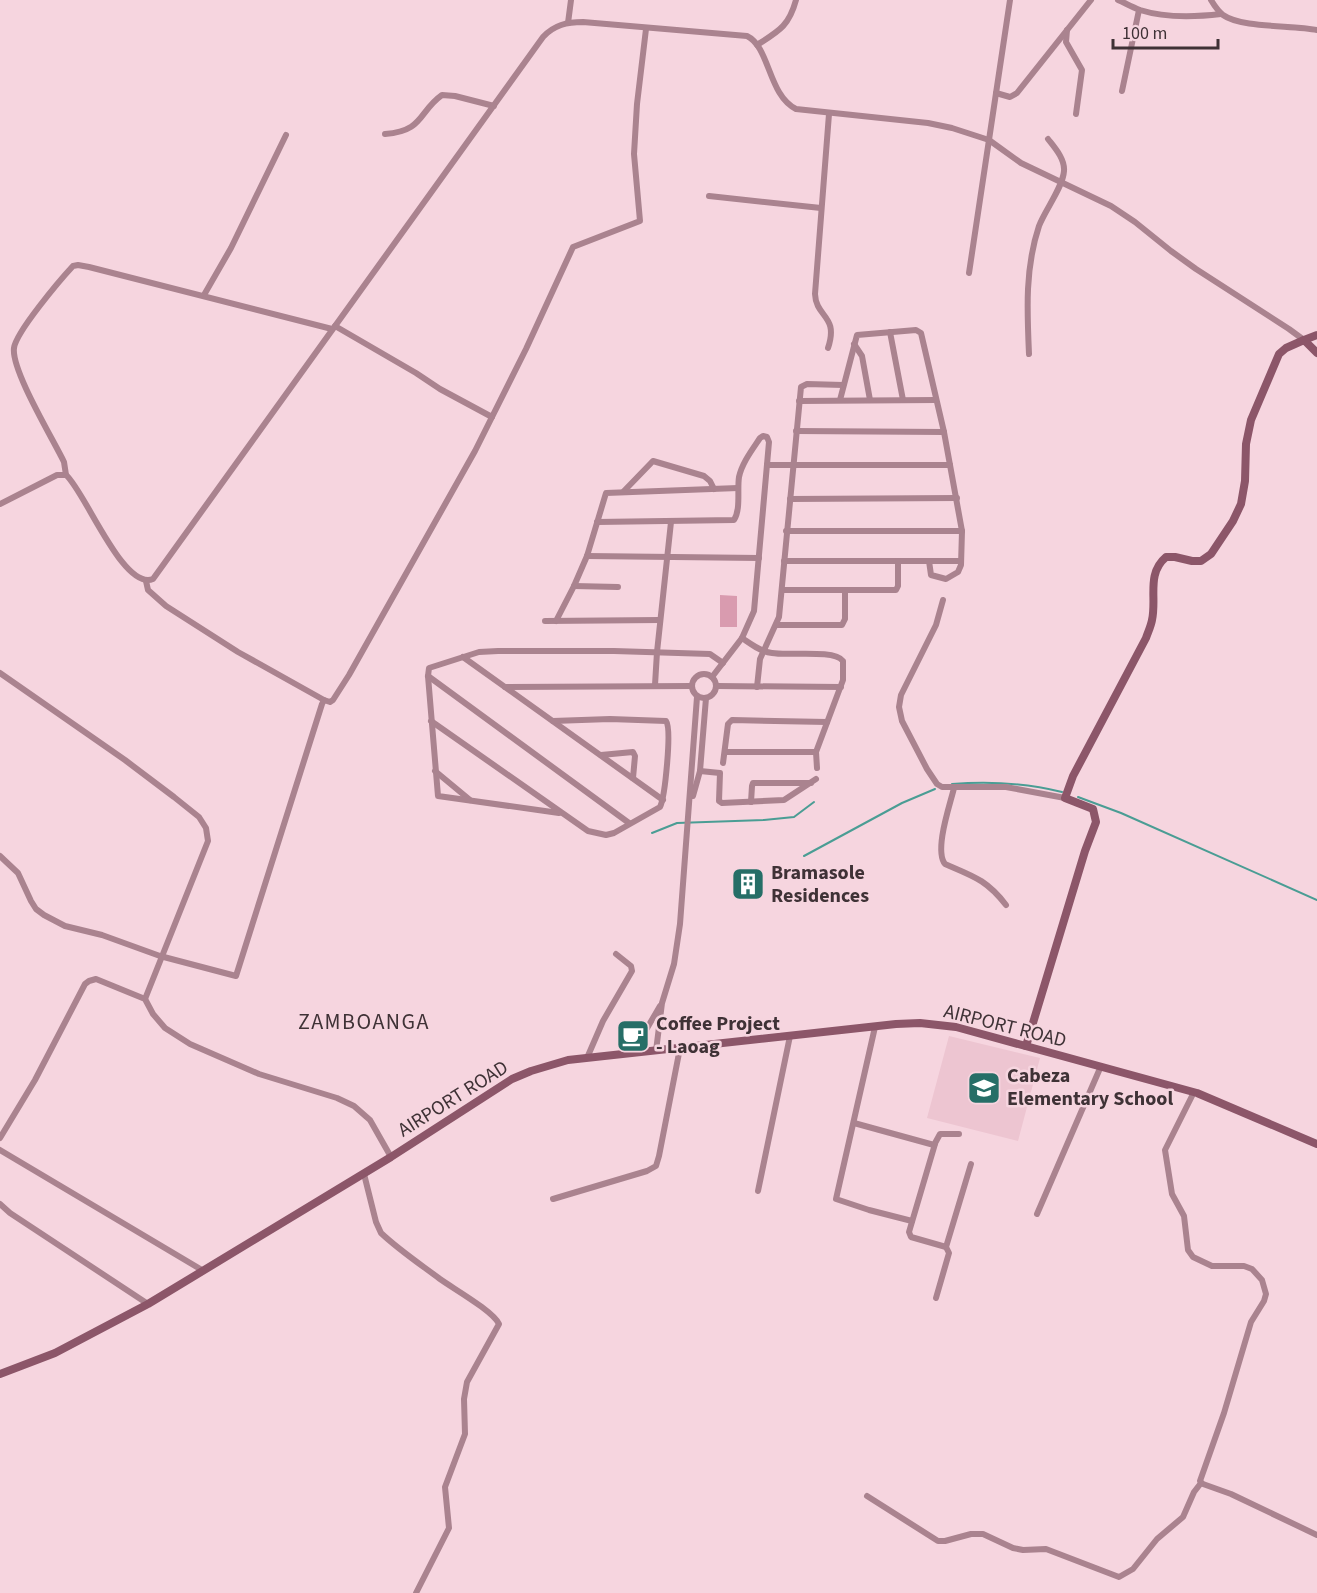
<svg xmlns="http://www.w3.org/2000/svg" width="1317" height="1593" font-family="'Source Sans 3',sans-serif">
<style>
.built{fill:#edc5d1}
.green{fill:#d99baf}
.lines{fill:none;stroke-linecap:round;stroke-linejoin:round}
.stream{stroke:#4a9d94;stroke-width:2}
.street{stroke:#aa838f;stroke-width:6}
.secondary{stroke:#8c5669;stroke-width:8}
.labels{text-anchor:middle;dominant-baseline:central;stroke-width:5;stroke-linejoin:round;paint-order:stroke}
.poi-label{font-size:20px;font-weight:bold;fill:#3f3236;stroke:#f6d5df;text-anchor:start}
.street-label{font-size:20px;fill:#3f3236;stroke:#f6d5df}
.quarter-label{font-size:22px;letter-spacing:1.5px;fill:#3f3236;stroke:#f6d5df}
</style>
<rect width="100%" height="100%" fill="#f6d5df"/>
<path class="built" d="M949 1036 1040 1058 1018 1141 927 1118Z"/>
<path class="green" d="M720 595 737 596V627H720Z"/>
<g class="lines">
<g class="stream">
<path d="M952 784C990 781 1026 783 1062 792"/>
<path d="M1078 797 1121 813 1317 900"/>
<path d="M652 833 677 823 764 820 794 817 814 802"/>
<path d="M804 856 902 803 935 789"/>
</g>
<g class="street">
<path d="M1118 0C1125 3 1132 7 1140 10 1165 18 1195 17 1221 14"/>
<path d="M1211 0C1214 5 1218 11 1223 15 1241 28 1293 25 1317 30"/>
<path d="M568 23 571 0"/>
<path d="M1067 30 1066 42 1082 70 1076 114"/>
<path d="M757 45C779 31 789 26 796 0"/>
<path d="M1122 91 1139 10"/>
<path d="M996 93 1010 97 1017 93 1091 0"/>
<path d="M385 134C424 131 418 112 442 95L455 96 494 106"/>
<path d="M709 196 821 208"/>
<path d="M969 273 1010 0"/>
<path d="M204 295 231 248 286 135"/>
<path d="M335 326 416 373 440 389 492 417 526 349 573 247 640 221 634 154 637 104 646 29"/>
<path d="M890 332 903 400"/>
<path d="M854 344 862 356 870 400"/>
<path d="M828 348C839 315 816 318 815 294L829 114"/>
<path d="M1029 354C1027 310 1025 268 1039 226 1045 210 1063 187 1064 171 1065 159 1055 148 1048 139"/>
<path d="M840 400 857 335 916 330 921 333 944 432 962 531 961 565 958 572 946 579 931 575 929 561"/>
<path d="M799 401 936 400"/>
<path d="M796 431 944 432"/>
<path d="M767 465H950"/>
<path d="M66 475 64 462C53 439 11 370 14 348 16 332 60 280 73 266L78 265 89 267 332 329"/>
<path d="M624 491 653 461 704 476 710 481 714 489"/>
<path d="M790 499 957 498"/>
<path d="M0 504 57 475H66C85 491 123 591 153 579L543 37C554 25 567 22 583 22L747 36C770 47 768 95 796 109L928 123 952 128 989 140 1021 163 1111 206 1135 222 1171 251 1196 269 1289 329 1304 340"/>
<path d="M597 522 734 520C741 509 737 490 739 477 742 463 752 450 760 438L763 436 767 437 769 442 754 611 742 638 712 677"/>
<path d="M786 531H962"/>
<path d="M587 556 759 558"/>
<path d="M784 561H961"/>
<path d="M146 581 148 590 166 606 238 652 324 700"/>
<path d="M574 586 618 587"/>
<path d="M782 590H896L898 586V561"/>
<path d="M943 600 936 625 901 695 899 707 902 721 927 769 937 784 942 787H1006L1065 798"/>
<path d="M545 621 660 620"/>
<path d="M556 621 574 586 587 556 606 493 738 488"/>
<path d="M777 625H842L845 619V590"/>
<path d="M742 638C751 644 761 652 772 653 788 656 834 649 843 661V680L816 752 817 768"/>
<path d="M463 657 663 800"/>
<path d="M0 673 125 760 174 797 199 817 206 828 208 841 145 999"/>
<circle cx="704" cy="686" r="12"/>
<path d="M428 676 629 823"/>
<path d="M655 685 657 652 671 522"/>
<path d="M717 686 841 687"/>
<path d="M505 687 692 686"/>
<path d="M757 687 760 659 779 617 801 387 807 384 843 385"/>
<path d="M431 721 588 831 606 835 614 833 660 807C665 797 672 729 666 721L610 719 553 721"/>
<path d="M725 752H816"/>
<path d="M601 755 633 752 635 756 633 778"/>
<path d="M723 763 728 724 732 720 827 722"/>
<path d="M435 771 470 800"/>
<path d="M700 771 720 773 719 801 722 803 784 800 816 779"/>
<path d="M954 788C950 805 934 850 945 864 973 876 987 880 1006 905"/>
<path d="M693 796 700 771 706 698"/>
<path d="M751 802 752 786 753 783H811"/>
<path d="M559 813 438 796 428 676 429 668 479 652 498 651H614L710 654 723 663"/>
<path d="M0 856 18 873 31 901 36 909 44 915 65 926 102 935 160 956 236 976 322 704 324 700 330 702 333 700 349 675 475 451 492 417"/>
<path d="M875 1027 836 1199 869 1210 912 1221"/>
<path d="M656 1051 662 1003 674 964 680 924 697 697"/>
<path d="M638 1053 646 1030 660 1006"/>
<path d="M587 1058 603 1021 632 971 631 966 616 954"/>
<path d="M1194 1092 1165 1150 1172 1194 1184 1216 1188 1250 1193 1257 1212 1266H1244L1252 1269 1262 1280 1266 1294 1264 1301 1251 1322 1224 1413 1200 1481 1203 1484 1231 1494 1317 1535"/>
<path d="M854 1123 934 1145 940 1134H959"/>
<path d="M0 1138 35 1080 85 984 89 981 96 979 145 999 153 1014 165 1028 190 1044 259 1074 337 1098 354 1106 370 1120 391 1157"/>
<path d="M935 1144 909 1232 911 1237 946 1247"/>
<path d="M0 1150 202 1270"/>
<path d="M364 1174 376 1222 381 1233C399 1250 420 1264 440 1279 454 1289 493 1311 499 1324L467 1382 464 1399 465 1434 445 1487 449 1528 416 1593"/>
<path d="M758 1191 790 1036"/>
<path d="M553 1199 647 1171 656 1166 659 1156 680 1048"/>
<path d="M0 1204 10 1213 148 1304"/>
<path d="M1037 1214 1101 1066"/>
<path d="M936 1298 949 1253 946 1247 971 1164"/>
<path d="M867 1496 938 1541H945L971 1534H983L1013 1548 1023 1550 1046 1549 1119 1577 1133 1569 1157 1539 1183 1517 1194 1492 1201 1483"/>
</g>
<g class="secondary">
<path d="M1304 340 1317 335"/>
<path d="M1026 1046 1085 851 1096 822 1093 809 1065 798 1073 776 1146 638C1148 632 1151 626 1152 620 1157 598 1146 574 1166 557H1175L1192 561H1201L1211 554 1233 521 1241 504 1245 481 1246 444 1251 420 1279 354 1286 348 1304 340 1317 353"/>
<path d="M0 1374 55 1353 148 1304 391 1157 512 1079 531 1071 568 1060 896 1024 920 1023 956 1027 1197 1093 1317 1144"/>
</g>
</g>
<defs>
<g id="building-square" transform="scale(1.725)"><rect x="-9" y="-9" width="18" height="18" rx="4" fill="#266e67" stroke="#f6d5df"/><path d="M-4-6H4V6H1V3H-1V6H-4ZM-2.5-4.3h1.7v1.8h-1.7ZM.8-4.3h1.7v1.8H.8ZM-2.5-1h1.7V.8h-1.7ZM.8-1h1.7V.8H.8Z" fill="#fff"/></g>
<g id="cafe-square" transform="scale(1.725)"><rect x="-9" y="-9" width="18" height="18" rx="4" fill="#266e67" stroke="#f6d5df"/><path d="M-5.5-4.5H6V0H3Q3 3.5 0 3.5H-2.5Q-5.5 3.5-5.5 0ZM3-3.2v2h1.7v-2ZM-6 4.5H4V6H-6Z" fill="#fff"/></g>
<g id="school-square" transform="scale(1.725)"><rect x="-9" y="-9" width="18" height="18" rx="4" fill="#266e67" stroke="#f6d5df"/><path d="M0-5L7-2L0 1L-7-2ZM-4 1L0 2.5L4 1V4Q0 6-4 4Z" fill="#fff"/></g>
</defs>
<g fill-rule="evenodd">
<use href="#building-square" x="748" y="884"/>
<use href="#cafe-square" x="633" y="1036"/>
<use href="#school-square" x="984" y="1088"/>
</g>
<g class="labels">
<g class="poi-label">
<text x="771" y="873">Bramasole<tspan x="771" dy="23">Residences</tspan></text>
<text x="656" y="1024">Coffee Project<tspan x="656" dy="23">- Laoag</tspan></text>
<text x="1007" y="1076">Cabeza<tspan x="1007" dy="23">Elementary School</tspan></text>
</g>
<g class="street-label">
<text transform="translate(1005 1026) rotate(14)">AIRPORT ROAD</text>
<text transform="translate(453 1099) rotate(-32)">AIRPORT ROAD</text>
</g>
<g class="quarter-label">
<text x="364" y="1022">ZAMBOANGA</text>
</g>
</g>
<path d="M1113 39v9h105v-9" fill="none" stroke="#3f3236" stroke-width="3"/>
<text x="1122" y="39" font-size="18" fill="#3f3236" stroke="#f6d5df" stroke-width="4.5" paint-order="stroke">100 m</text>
</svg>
